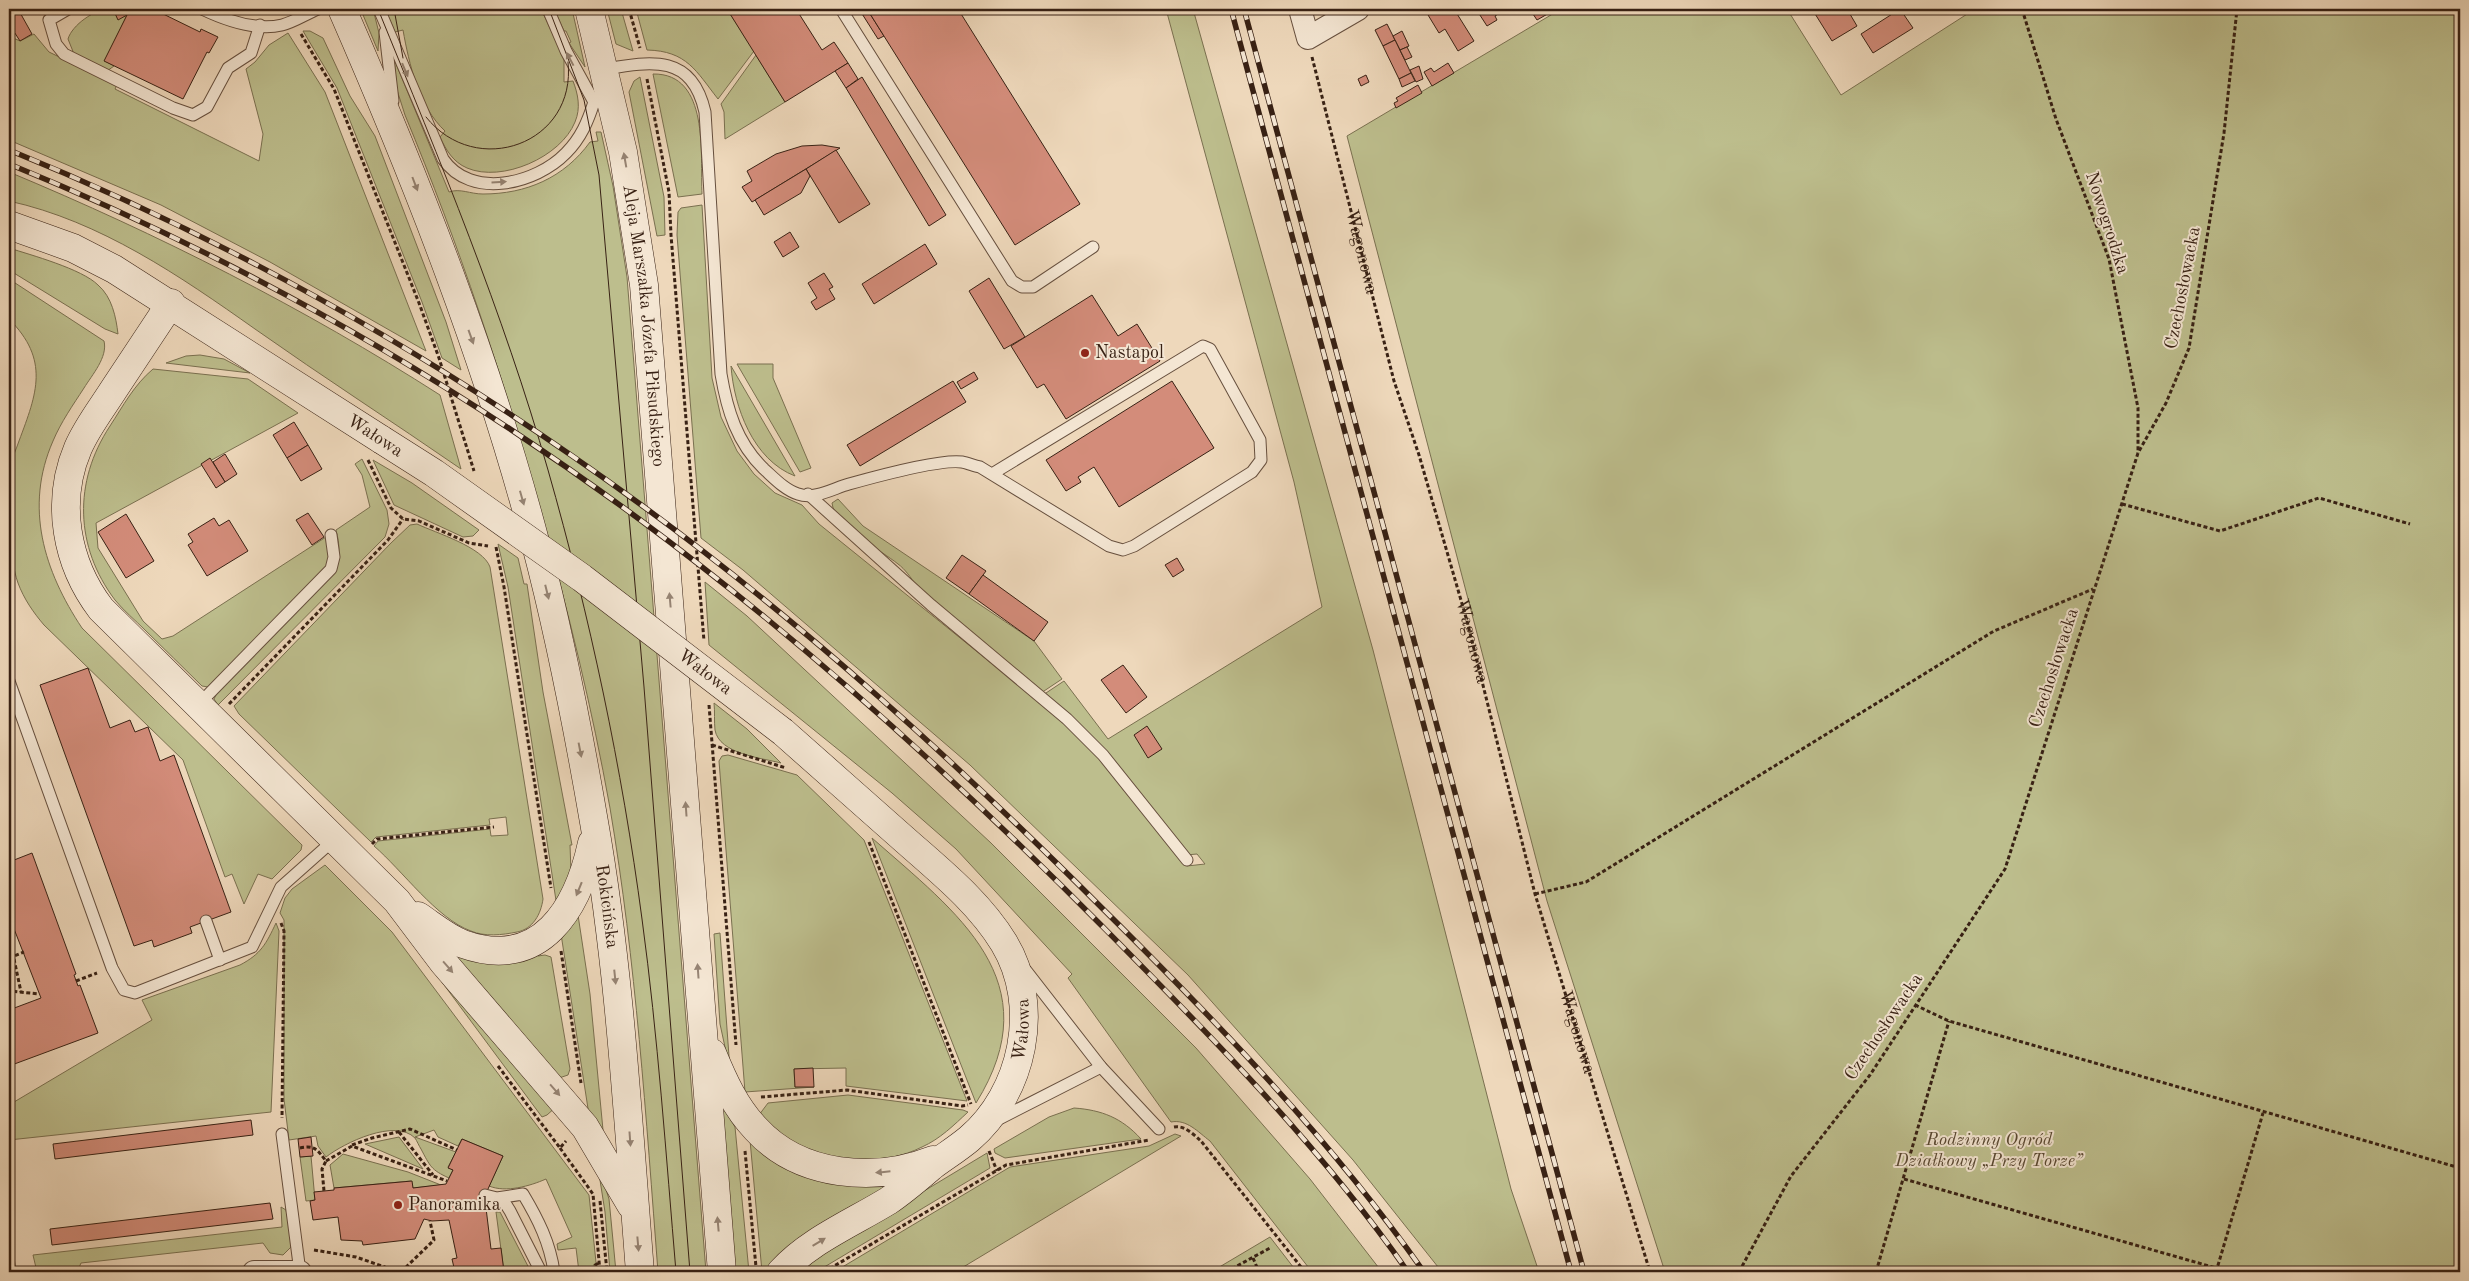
<svg xmlns="http://www.w3.org/2000/svg" width="2469" height="1281" font-family="'Old Standard TT',serif">
<style>
.green{fill:#bdbe8d;stroke:#7a7050}
.building{fill:#d38c7a;stroke:#382114}
.lines{fill:none;stroke-linecap:round;stroke-linejoin:round}
.lane-casing{stroke:#664f3e;stroke-width:13}
.street-casing{stroke:#664f3e;stroke-width:24}
.secondary-casing{stroke:#382114;stroke-width:29}
.path{stroke:#382114;stroke-width:3;stroke-dasharray:4 2.5;stroke-linecap:butt}
.lane{stroke:#f4e6d3;stroke-width:11}
.street{stroke:#f4e6d3;stroke-width:22}
.secondary{stroke:#f4e6d3;stroke-width:28}
.tram{stroke:#382114;stroke-width:1}
.rail-casing{stroke:#382114;stroke-width:5.5}
.rail{stroke:#f4e6d3;stroke-width:4;stroke-dasharray:11;stroke-linecap:butt}
.secondary-bridge-casing{stroke:#382114;stroke-width:29;stroke-linecap:butt}
.secondary-bridge{stroke:#f4e6d3;stroke-width:28}
.oneway{fill:#968474}
.poi-dot{fill:#8f2418;stroke:#f4e6d3;stroke-width:2}
.labels{text-anchor:middle;dominant-baseline:central;stroke-width:4;stroke-linejoin:round;paint-order:stroke}
.street-label{font-size:18px;fill:#382114;stroke:#f4e6d3}
.poi-label{font-size:18px;fill:#382114;stroke:#f4e6d3;text-anchor:start}
.park-label{font-size:18px;font-style:italic;fill:#594832;stroke:#f4e6d3}
</style>
<rect width="100%" height="100%" fill="#eed8bb"/>
<filter id="stains"><feTurbulence type="fractalNoise" baseFrequency=".004" numOctaves="4"/><feColorMatrix values="0 0 0 0 .2 0 0 0 0 .09 0 0 0 0 .02 0 0 0 .5 -.17"/></filter>
<radialGradient id="worn" r=".72"><stop offset=".6" stop-color="#630" stop-opacity="0"/><stop offset="1" stop-color="#630" stop-opacity=".3"/></radialGradient>
<g class="green">
<path d="M109 9 114 10 118 19 127 15 105 61 114 66 107 71 74 54 68 39C72 25 95 9 109 9Z"/>
<path d="M364 9H373L379 33 378 51 361 10Z"/>
<path d="M385 9H541L564 58V82L573 81C578 94 581 108 575 122 561 157 502 183 467 168 453 162 446 150 440 137L445 131C419 107 409 64 403 30L395 32Z"/>
<path d="M554 9H572L585 67 569 43 571 42 566 31H564Z"/>
<path d="M607 9H621L633 51 616 44Z"/>
<path d="M636 9H727L754 51 718 99C696 71 687 51 647 50Z"/>
<path d="M1166 9H1193L1373 650 1511 1189 1539 1272H1442L1353 1160 1188 975 970 765 743 570 701 538 677 235 678 212 681 208 702 205 712 378 721 417 737 451 754 474 775 493 802 505 819 524 1058 717 1103 760 1187 866 1205 864 1197 854 1186 855C1141 798 1099 741 1043 695L1064 681 1108 739 1322 607 1294 482Z"/>
<path d="M1561 9H1787L1841 95 1975 9H2460V1272H1665L1547 901 1347 136Z"/>
<path d="M303 31H310L323 38 350 96 375 136 446 322 461 370 442 358 422 302 337 88Z"/>
<path d="M288 33 325 92 426 351 270 262 161 205 9 140V36L20 41 34 34 49 52 117 85 115 89 259 161 263 134 246 69 255 62 269 45Z"/>
<path d="M756 55 785 102 725 139 724 112 721 104Z"/>
<path d="M394 59 449 192C460 188 470 194 483 194 526 194 564 178 590 142L598 141 596 132H601L613 186 627 277 706 1272H658C646 1117 636 962 610 808 592 708 568 609 540 511 503 376 459 245 405 115L397 90Z"/>
<path d="M653 74C710 73 700 155 702 194L678 197Z"/>
<path d="M640 77 664 197 665 235 657 236 629 92 634 81Z"/>
<path d="M9 172C158 234 304 308 440 395L461 469C393 422 323 377 255 329 180 276 100 221 9 201Z"/>
<path d="M9 248C31 255 82 269 98 285 112 297 116 317 118 334L105 329 9 270Z"/>
<path d="M9 279 104 341C108 357 92 375 84 388 73 405 61 422 53 441 24 507 44 571 82 628L302 845 301 850 272 879 258 874 244 904 232 874 225 877 183 760 44 625C33 612 24 599 18 583 9 558 4 495 9 470 11 460 16 450 19 441 37 393 50 360 9 319Z"/>
<path d="M200 355 224 359 250 373 166 363 186 356Z"/>
<path d="M737 364H773V378L811 468 800 472Z"/>
<path d="M731 366 795 476C753 460 734 407 731 366Z"/>
<path d="M153 369 248 379 298 413 96 523 98 548 143 621 162 639 173 636 326 537C329 547 330 558 326 568L208 687 202 686C183 667 164 649 145 630 135 620 124 611 115 600 75 547 73 482 110 426 123 406 134 385 153 369Z"/>
<path d="M362 459 387 510 389 524 385 537 218 705 214 699 217 693 336 571C340 556 340 545 336 530L370 507 362 475 355 464Z"/>
<path d="M373 460 412 483 479 530 473 536 463 537 394 505Z"/>
<path d="M838 499 863 526 1034 641 1062 679 1041 693 916 585C911 578 905 569 898 564 882 551 834 525 832 503Z"/>
<path d="M417 524C436 533 483 547 490 567L543 899C541 914 533 929 517 932 502 935 485 937 471 931 437 919 402 870 374 846L378 841 490 829 491 836 508 835 506 817 489 819 490 825 376 837 371 842 239 714 234 706 391 543 410 525Z"/>
<path d="M498 544 518 558 524 584H527L543 692 572 845H570L571 872 557 907 508 587Z"/>
<path d="M705 582 747 616 991 843 1196 1048 1310 1179 1382 1272H1312L1210 1141C1198 1132 1187 1119 1171 1122L1068 978 1072 974 956 849 892 793 709 645Z"/>
<path d="M714 703 747 729 781 763C762 758 719 754 715 730 714 721 715 712 714 703Z"/>
<path d="M728 755 797 775 864 840 967 1101 846 1086V1068L794 1069 795 1087H814L745 1092 719 761 722 756Z"/>
<path d="M872 838C957 913 1052 981 976 1103Z"/>
<path d="M325 865 392 932 589 1195 597 1272H579L576 1248 558 1250 557 1244 572 1237 546 1179C530 1186 506 1193 489 1186L503 1156 462 1139 458 1146 438 1137 434 1130 415 1137 456 1152 448 1167 453 1170 449 1178C431 1170 430 1166 421 1149 419 1146 417 1141 415 1138 395 1118 344 1143 326 1157L318 1146 316 1136 289 1140 284 1099V920L280 913 285 898 292 889Z"/>
<path d="M578 915 590 994 603 1130 589 1115 561 934Z"/>
<path d="M276 923 279 931 271 1112 9 1140V1105L152 1020 142 1000 240 965C261 954 266 944 276 923Z"/>
<path d="M720 933 730 1070 720 1024 714 934Z"/>
<path d="M450 950 536 951 538 956 545 955 551 957 570 1069 568 1075 556 1079Z"/>
<path d="M433 970 557 1106 547 1115 542 1117Z"/>
<path d="M848 1095 963 1110 968 1112C954 1125 940 1139 922 1147 885 1166 824 1165 789 1140 778 1132 769 1123 759 1115L768 1103Z"/>
<path d="M717 1097 735 1127 749 1272H731Z"/>
<path d="M1074 1108C1102 1110 1122 1118 1141 1139L1005 1158 995 1153 994 1149 1049 1117Z"/>
<path d="M1175 1134 1181 1136 955 1272H834L1010 1167 1149 1146Z"/>
<path d="M399 1137 423 1169 365 1144Z"/>
<path d="M750 1140 900 1182 770 1272H762Z"/>
<path d="M987 1153 990 1168 816 1272H794L808 1261Z"/>
<path d="M343 1154 408 1172 441 1185 413 1188 411 1181 334 1188 330 1165Z"/>
<path d="M311 1156 315 1200 306 1201 300 1157Z"/>
<path d="M597 1161 609 1199 616 1272H610L605 1212Z"/>
<path d="M281 1207 286 1210 290 1230 291 1247 283 1255 270 1253 263 1243 81 1263 77 1272H37L33 1255 282 1227Z"/>
<path d="M496 1212H500L531 1272H504Z"/>
<path d="M1270 1237 1297 1272H1211Z"/>
</g>
<g class="building">
<path d="M18 9 32 34 20 41 9 24V15Z"/>
<path d="M113 9H124L127 15 118 20Z"/>
<path d="M130 9H153L200 32 201 29 218 37 209 53 207 52 183 99 104 61Z"/>
<path d="M727 9H796L822 50 834 42 848 63 785 102Z"/>
<path d="M859 9H867L884 36 878 39Z"/>
<path d="M867 9H958L1080 204 1015 245Z"/>
<path d="M1427 9H1454L1474 41 1458 51 1445 29 1439 33 1425 10Z"/>
<path d="M1476 9H1506L1495 16 1497 20 1487 26Z"/>
<path d="M1541 9H1549L1551 12 1537 20 1533 14Z"/>
<path d="M1812 9H1847L1857 26 1832 41Z"/>
<path d="M1900 9 1913 28 1873 53 1861 34Z"/>
<path d="M1387 24 1395 40 1383 46 1375 30Z"/>
<path d="M1402 31 1409 46 1400 50 1393 36Z"/>
<path d="M1395 40 1411 73 1399 79 1383 46Z"/>
<path d="M1407 47 1412 57 1405 60 1400 50Z"/>
<path d="M848 63 858 79 846 88 835 71Z"/>
<path d="M1448 63 1454 73 1432 86 1424 72 1431 68 1434 72Z"/>
<path d="M1419 66 1423 79 1416 82 1410 70Z"/>
<path d="M1411 73 1415 81 1402 87 1399 79Z"/>
<path d="M1366 75 1369 82 1361 86 1358 79Z"/>
<path d="M862 77 946 215 929 226 846 88Z"/>
<path d="M1418 85 1422 93 1396 108 1394 103 1398 101 1396 98Z"/>
<path d="M822 145 840 148 752 202 742 187 752 181 747 171 776 154 802 146Z"/>
<path d="M836 150 870 204 839 223 806 169Z"/>
<path d="M806 169 810 176 801 193 764 215 755 200Z"/>
<path d="M790 232 799 247 783 257 774 242Z"/>
<path d="M925 244 937 264 874 304 862 284Z"/>
<path d="M824 273 833 287 829 289 835 299 816 310 811 302 817 298 808 283Z"/>
<path d="M989 278 1025 337 1004 349 969 291Z"/>
<path d="M1092 295 1118 336 1137 324 1160 361 1066 419 1044 384 1037 388 1011 346Z"/>
<path d="M974 372 978 379 961 389 957 382Z"/>
<path d="M953 381 966 402 860 466 847 445Z"/>
<path d="M1172 381 1214 448 1119 507 1094 467 1078 477 1081 482 1066 491 1046 460Z"/>
<path d="M294 422 308 445 287 458 273 435Z"/>
<path d="M308 445 322 469 301 481 287 458Z"/>
<path d="M225 454 237 474 225 482 213 462Z"/>
<path d="M210 458 225 482 216 488 201 464Z"/>
<path d="M308 513 324 537 312 545 296 520Z"/>
<path d="M126 514 154 561 126 578 98 532Z"/>
<path d="M214 518 219 526 229 520 248 551 207 576 188 545 193 542 188 534Z"/>
<path d="M962 555 986 571 969 594 946 578Z"/>
<path d="M1177 558 1184 570 1173 577 1165 565Z"/>
<path d="M983 575 1048 622 1034 641 969 594Z"/>
<path d="M1123 665 1147 697 1126 713 1101 680Z"/>
<path d="M88 668 110 728 130 720 135 732 148 727 160 761 174 755 231 912 190 927 192 933 154 947 152 940 134 946 40 685Z"/>
<path d="M1147 726 1162 749 1148 758 1134 735Z"/>
<path d="M32 853 76 974 74 975 78 986 80 985 98 1033 9 1066V1010L41 998 9 916V862Z"/>
<path d="M813 1068 814 1087H795L794 1069Z"/>
<path d="M251 1120 253 1135 55 1159 53 1144Z"/>
<path d="M311 1137 313 1156 300 1157 298 1139Z"/>
<path d="M462 1139 503 1156 483 1200 486 1208 491 1249 501 1248 504 1272H455L452 1259 457 1258 449 1220 432 1221 424 1219 415 1239 363 1245 362 1241 341 1240 338 1217 313 1220 310 1201 315 1200 314 1192 334 1190V1188L412 1181 413 1188 446 1184 453 1170 448 1168Z"/>
<path d="M270 1203 273 1219 52 1245 50 1229Z"/>
<path d="M9 1207 15 1266H9Z"/>
</g>
<g class="lines">
<g class="lane-casing">
<g id="lane">
<path d="M68 9 49 20 56 44 64 54 173 108 193 115 207 107 228 68 251 53 260 25"/>
<path d="M202 9C225 20 256 31 282 25 294 22 306 14 318 9"/>
<path d="M379 9 443 159C471 200 536 184 566 153 581 138 588 121 594 102L566 51 548 9"/>
<path d="M841 9 1012 281 1022 287H1033L1093 247"/>
<path d="M385 32 393 101"/>
<path d="M605 69C652 61 692 54 705 112L721 374C727 410 737 443 764 469 774 478 785 490 798 494 815 500 834 488 849 484 874 477 940 459 962 462 968 463 974 466 980 467L1109 546 1123 550 1134 546 1252 472 1261 460 1260 440 1210 349 1203 346 992 474"/>
<path d="M808 494 931 605 1067 719 1103 755 1187 860"/>
<path d="M9 681 112 968 124 990 135 993 252 947 281 887 335 839"/>
<path d="M198 705 331 569 334 557 331 535"/>
<path d="M206 921 220 960"/>
<path d="M1024 968 1101 1067 1159 1129"/>
<path d="M995 1121 1101 1067"/>
<path d="M282 1134 300 1272"/>
<path d="M485 1195 497 1198 523 1194C538 1219 550 1243 554 1272"/>
<path d="M492 1203H505L510 1211 541 1272"/>
</g>
</g>
<g class="street-casing">
<g id="street">
<path d="M1300 9 1308 38 1358 9"/>
<path d="M254 1272H300"/>
</g>
</g>
<g class="secondary-casing">
<g id="secondary">
<path id="s2" d="M342 9C418 183 488 362 536 545 560 636 578 729 594 822 620 970 628 1122 640 1272"/>
<path id="s3" d="M589 9 623 152 644 285 722 1272"/>
<path d="M9 225 73 248 114 269 382 440"/>
<path d="M171 303C152 332 133 360 114 389 102 408 87 427 78 448 55 502 66 563 101 609L397 901 443 962 585 1127 631 1205"/>
<path d="M418 916C433 926 447 938 463 944 541 972 578 908 592 843"/>
<path d="M712 1053C723 1080 735 1107 756 1129 800 1177 875 1183 933 1160"/>
<path id="s4" d="M781 1272C809 1241 852 1223 888 1201 903 1191 918 1178 932 1166 944 1157 957 1149 969 1139 1023 1093 1042 1006 1004 943 979 902 940 871 905 840 864 804 824 768 783 732"/>
</g>
</g>
<g class="path">
<path d="M629 9 640 48"/>
<path d="M2022 9 2056 119 2109 259 2138 408V453"/>
<path d="M301 34 334 89 419 303 439 358 474 471"/>
<path id="s1" d="M1312 57 1394 381 1419 455 1467 621 1535 894 1650 1272"/>
<path d="M647 79 669 192 671 235 704 641"/>
<path d="M368 460 391 508 403 519 419 521 469 543 488 546"/>
<path d="M2122 504 2220 531 2319 498 2410 524"/>
<path d="M496 547 504 587 551 888"/>
<path d="M229 704 388 540 403 519"/>
<path d="M709 705 736 1045"/>
<path d="M712 745 786 768"/>
<path d="M869 842 971 1104"/>
<path d="M372 844 377 839 494 827"/>
<path d="M1535 894 1586 882 1994 631 2093 589"/>
<path d="M9 923 11 919"/>
<path d="M281 923 284 931 282 1118"/>
<path d="M9 947 14 959 21 992"/>
<path d="M561 951 581 1083"/>
<path d="M9 958 24 952"/>
<path d="M76 981 97 973"/>
<path d="M9 988 10 991 39 994"/>
<path d="M1915 1005 1949 1021 2460 1168"/>
<path d="M498 1066 560 1148 566 1141"/>
<path d="M761 1097 847 1090 962 1106 968 1105"/>
<path d="M1174 1127C1185 1125 1194 1135 1201 1141L1305 1272"/>
<path d="M399 1132 433 1175"/>
<path d="M352 1145 372 1138 410 1129 457 1150"/>
<path d="M300 1148C314 1145 317 1149 326 1161L322 1169 324 1191"/>
<path d="M560 1148 593 1194 600 1272"/>
<path d="M745 1151 756 1267"/>
<path d="M989 1151 997 1171"/>
<path d="M326 1161 352 1146 447 1181"/>
<path d="M1904 1179 2230 1272"/>
<path d="M600 1201 607 1272"/>
<path d="M314 1250 356 1257 399 1272"/>
<path d="M1253 1258 1259 1272"/>
<path d="M401 1272 434 1240 430 1221"/>
<path d="M595 1272V1265L599 1263"/>
<path d="M824 1272 1006 1165 1149 1140"/>
<path d="M1226 1272 1270 1248"/>
<path d="M1739 1272 1791 1176 1870 1075 2005 869 2138 453 2166 403 2189 348 2224 133 2237 9"/>
<path d="M1876 1272 1949 1021"/>
<path d="M2216 1272 2263 1113"/>
</g>
<use href="#lane" class="lane"/>
<use href="#street" class="street"/>
<use href="#secondary" class="secondary"/>
<g class="tram">
<path d="M378 9C440 161 503 312 548 470 590 617 622 768 642 919 658 1037 666 1155 676 1272"/>
<path d="M394 9 403 58"/>
<path d="M549 9 584 100 599 175 644 687 690 1272"/>
<path d="M426 117C476 180 577 144 568 62"/>
</g>
<g class="rail-casing">
<g id="rail">
<path d="M1231 9 1571 1272"/>
<path d="M1244 9 1584 1272"/>
<path d="M9 150C233 241 444 361 640 504 805 624 958 764 1102 908 1217 1022 1331 1140 1424 1272"/>
<path d="M9 164C232 255 445 376 639 519 804 641 958 781 1102 926 1210 1035 1320 1146 1408 1272"/>
</g>
</g>
<use href="#rail" class="rail"/>
<g class="secondary-bridge-casing">
<g id="secondary-bridge">
<path id="s5" d="M382 440 434 473 582 578 783 732"/>
</g>
</g>
<use href="#secondary-bridge" class="secondary-bridge"/>
</g>
<defs><path id="oneway-solid" d="M-6-.8H1V-3.2L6.5 0L1 3.2V.8H-6Z" transform="scale(1.25)"/></defs>
<g class="oneway">
<use href="#oneway-solid" transform="translate(570 59) rotate(-118)"/>
<use href="#oneway-solid" transform="translate(405 70) rotate(67)"/>
<use href="#oneway-solid" transform="translate(625 160) rotate(-100)"/>
<use href="#oneway-solid" transform="translate(499 182) rotate(-4)"/>
<use href="#oneway-solid" transform="translate(415 184) rotate(69)"/>
<use href="#oneway-solid" transform="translate(471 337) rotate(70)"/>
<use href="#oneway-solid" transform="translate(522 498) rotate(74)"/>
<use href="#oneway-solid" transform="translate(547 592) rotate(76)"/>
<use href="#oneway-solid" transform="translate(670 600) rotate(-95)"/>
<use href="#oneway-solid" transform="translate(580 750) rotate(79)"/>
<use href="#oneway-solid" transform="translate(686 809) rotate(-94)"/>
<use href="#oneway-solid" transform="translate(579 889) rotate(112)"/>
<use href="#oneway-solid" transform="translate(448 967) rotate(49)"/>
<use href="#oneway-solid" transform="translate(698 971) rotate(-94)"/>
<use href="#oneway-solid" transform="translate(615 977) rotate(84)"/>
<use href="#oneway-solid" transform="translate(555 1090) rotate(49)"/>
<use href="#oneway-solid" transform="translate(630 1139) rotate(86)"/>
<use href="#oneway-solid" transform="translate(883 1172) rotate(174)"/>
<use href="#oneway-solid" transform="translate(718 1224) rotate(-95)"/>
<use href="#oneway-solid" transform="translate(819 1242) rotate(-31)"/>
<use href="#oneway-solid" transform="translate(638 1244) rotate(85)"/>
</g>
<g class="poi-dot">
<circle cx="1085" cy="353" r="5"/>
<circle cx="398" cy="1205" r="5"/>
</g>
<g class="labels">
<g class="street-label">
<text transform="translate(2107 223) rotate(72)">Nowogrodzka</text>
<text stroke="none"><textPath href="#s1" startOffset="201">Wagonowa</textPath></text>
<text transform="translate(2183 288) rotate(-79)">Czechosłowacka</text>
<text stroke="none"><textPath href="#s3" startOffset="322">Aleja Marszałka Józefa Piłsudskiego</textPath></text>
<text transform="translate(375 436) rotate(33)">Wałowa</text>
<text stroke="none"><textPath href="#s1" startOffset="606">Wagonowa</textPath></text>
<text transform="translate(2054 668) rotate(-72)">Czechosłowacka</text>
<text stroke="none"><textPath href="#s5" startOffset="398">Wałowa</textPath></text>
<text stroke="none"><textPath href="#s2" startOffset="939">Rokicińska</textPath></text>
<text transform="translate(1884 1027) rotate(-56)">Czechosłowacka</text>
<text stroke="none"><textPath href="#s4" startOffset="356">Wałowa</textPath></text>
<text stroke="none"><textPath href="#s1" startOffset="1011">Wagonowa</textPath></text>
</g>
<g class="poi-label">
<text x="1095" y="353">Nastapol</text>
<text x="408" y="1205">Panoramika</text>
</g>
<g class="park-label">
<text x="1989" y="1140">Rodzinny Ogród<tspan x="1989" dy="21">Działkowy „Przy Torze”</tspan></text>
</g>
</g>
<rect width="2469" height="1281" fill="none" stroke="#eed8bb" stroke-width="30"/>
<rect x="10" y="10" width="2449" height="1261" fill="none" stroke="#382114" stroke-width="2.5"/>
<rect x="15" y="15" width="2439" height="1251" fill="none" stroke="#382114"/>
<rect width="100%" height="100%" filter="url(#stains)"/>
<rect width="100%" height="100%" fill="url(#worn)"/>
</svg>
